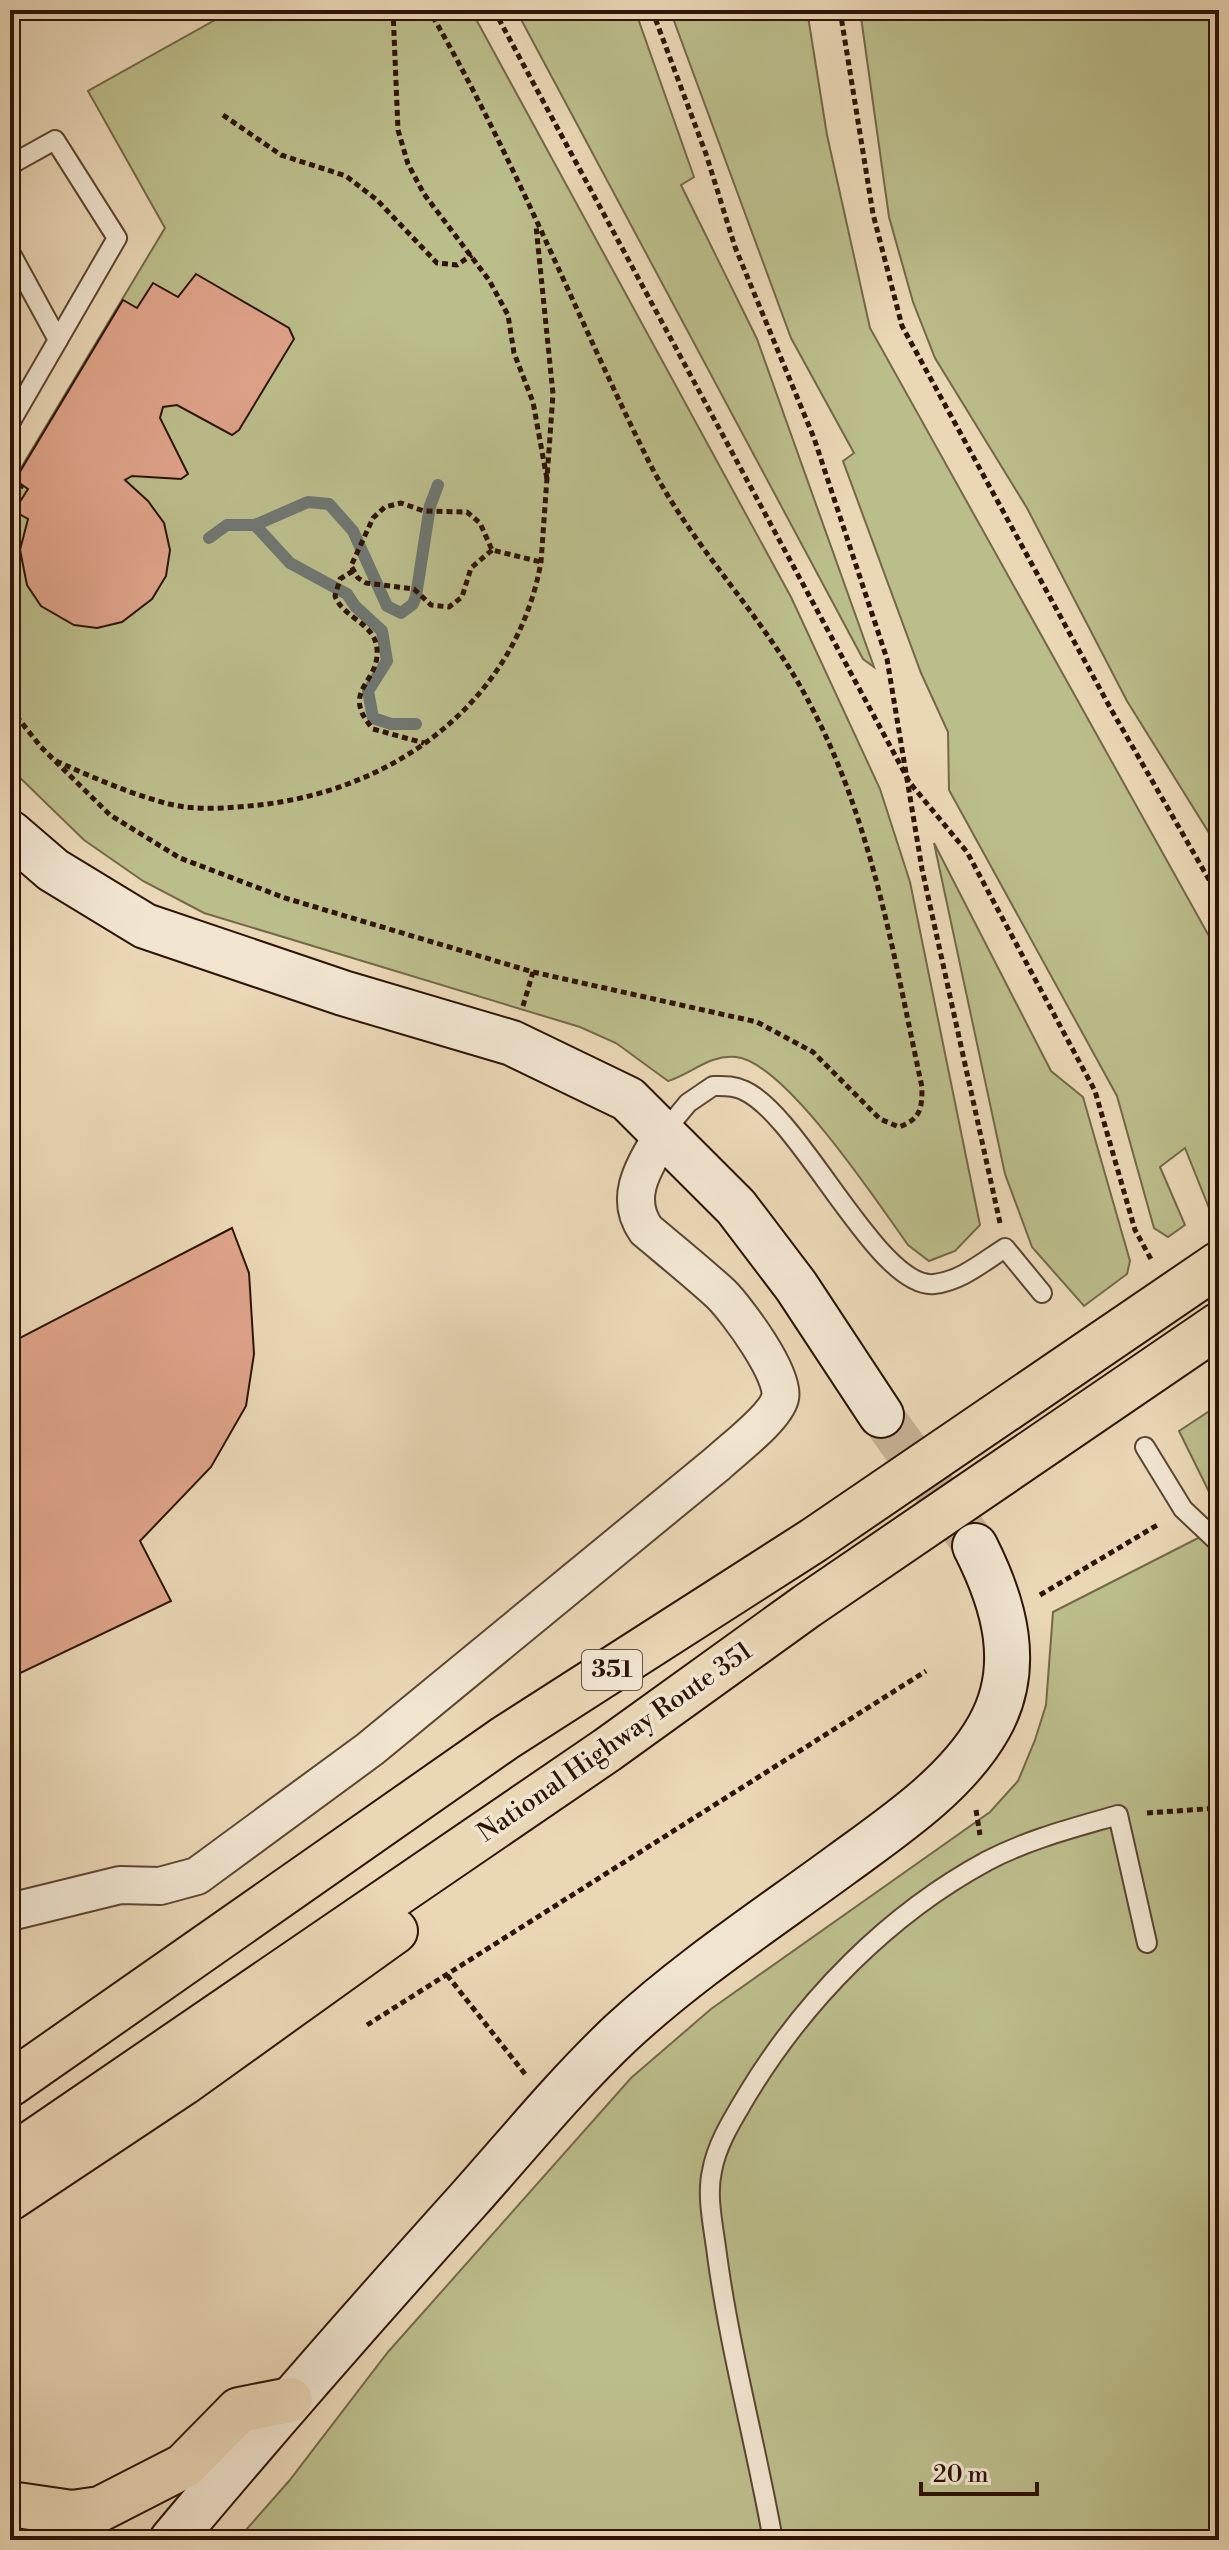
<svg xmlns="http://www.w3.org/2000/svg" width="1229" height="2550" font-family="'Libre Bodoni',serif">
<style>
.green{fill:#bbbd8b;stroke:#746848;stroke-width:2}
.lines{fill:none;stroke-linecap:round;stroke-linejoin:round}
.stream{stroke:#6f7670;stroke-width:12}
.building{fill:#dea389;stroke:#2e1406;stroke-width:2}
.secondary-tunnel{stroke:#c4b093;stroke-width:44;stroke-dasharray:44 22;stroke-linecap:butt}
.lane-casing{stroke:#5d4532;stroke-width:22}
.street-casing{stroke:#5d4532;stroke-width:40}
.secondary-casing{stroke:#2e1406;stroke-width:48}
.highway-casing{stroke:#2e1406;stroke-width:48}
.path{stroke:#2e1406;stroke-width:5;stroke-dasharray:6 4;stroke-linecap:butt}
.lane{stroke:#f1e5d0;stroke-width:18}
.street{stroke:#f1e5d0;stroke-width:36}
.secondary{stroke:#f1e5d0;stroke-width:44}
.highway{stroke:#ead7b6;stroke-width:44}
.labels{text-anchor:middle;dominant-baseline:central;stroke-width:7;stroke-linejoin:round;paint-order:stroke}
.shield{fill:#f1e5d0;stroke:#685343;stroke-width:2}
.shield-label{font-size:24px;font-weight:bold;fill:#2e1406}
.street-label{font-size:26px;fill:#2e1406;stroke:#f1e5d0}
</style>
<rect width="100%" height="100%" fill="#ead7b6"/>
<filter id="stains"><feTurbulence type="fractalNoise" baseFrequency=".0025" numOctaves="4"/><feColorMatrix values="0 0 0 0 .2 0 0 0 0 .09 0 0 0 0 .02 0 0 0 .5 -.17"/></filter>
<radialGradient id="worn" r=".72"><stop offset=".6" stop-color="#630" stop-opacity="0"/><stop offset="1" stop-color="#630" stop-opacity=".3"/></radialGradient>
<g class="green">
<path d="M233 10H471L791 597 880 789 910 882 980 1225 955 1251 929 1261 908 1245C878 1203 785 1062 736 1057 710 1054 691 1074 668 1081L616 1043 580 1027 204 913 143 881 84 840 10 768V486L165 228 88 91Z"/>
<path d="M516 10H635L694 177 681 185 757 339 874 667 863 659Z"/>
<path d="M670 10H807L827 135 870 328 1219 954V1220L1215 1223 1185 1148 1160 1167 1185 1225 1168 1237 1154 1228 1117 1096 949 790 948 732 921 673 843 461 854 453 791 338Z"/>
<path d="M860 10H1219V849L1127 701 1027 508 935 358 913 302 889 217Z"/>
<path d="M934 843 1051 1071 1083 1097 1130 1261 1127 1274 1084 1306 1032 1247 1005 1174Z"/>
<path d="M1211 1410 1219 1418V1512L1179 1431Z"/>
<path d="M1202 1536 1219 1553V2540H237L289 2481 388 2352 631 2078 711 2009 990 1812 1018 1781 1035 1740 1046 1705 1053 1612Z"/>
</g>
<g class="lines">
<g class="stream">
<path d="M255 525 308 502 329 504 353 531 387 606 401 613 413 604 416 596 430 506 438 485"/>
<path d="M209 538 227 525H255L290 563 347 594 355 606 382 631 387 661 368 691 373 718 391 724H416"/>
</g>
</g>
<g class="building">
<path d="M196 274 289 328 294 339 239 430 232 435 177 405 163 407 160 418 188 474 181 479 132 476 125 480 148 501 164 523 170 550 166 576 152 599 122 622 97 628 74 625 41 606 27 585 20 550 28 519 14 511 28 489 15 480 123 300 137 308 153 283 178 297Z"/>
<path d="M232 1228 249 1273 254 1354 246 1406 211 1467 140 1541 171 1601 10 1678V1343Z"/>
</g>
<g class="lines">
<path class="secondary-tunnel" d="M881 1415 971 1540"/>
<g class="lane-casing">
<g id="lane">
<path d="M10 165 55 140 117 238 10 423"/>
<path d="M10 252 58 340"/>
<path d="M664 1132 688 1103 713 1086C723 1086 733 1085 743 1090 800 1114 878 1290 934 1284 961 1281 983 1262 1005 1248L1042 1293"/>
<path d="M1145 1447 1183 1509 1219 1543"/>
<path d="M773 2540C756 2445 730 2351 717 2255 714 2229 706 2197 712 2171 717 2143 733 2119 747 2095 805 1999 889 1914 987 1861 1029 1839 1073 1828 1118 1815L1147 1943"/>
</g>
</g>
<g class="street-casing">
<path id="street" d="M10 1912 120 1885 160 1886 197 1876 370 1749 717 1464C733 1449 775 1418 780 1398 786 1376 737 1310 721 1294 697 1272 671 1251 646 1230 622 1196 646 1164 664 1132"/>
</g>
<g class="secondary-casing">
<g id="secondary">
<path d="M10 833 53 870 145 926 343 993 512 1043 628 1099 736 1207 796 1286 881 1415"/>
<path d="M172 2540C269 2424 369 2310 470 2198 519 2143 567 2084 621 2033 689 1970 767 1919 842 1864 894 1826 957 1784 989 1727 1023 1667 1004 1603 975 1546"/>
</g>
</g>
<g class="highway-casing">
<g id="highway">
<path d="M10 2084 505 1738 814 1540 1219 1264"/>
<path d="M10 2158 607 1750 807 1606 1219 1325"/>
<path d="M10 2198 183 2083 395 1931"/>
<path d="M10 2504 72 2513 100 2509 184 2466 239 2410 290 2400"/>
</g>
</g>
<g class="path">
<path d="M393 10 398 130 408 164 424 194 489 280 508 315 514 353 533 402 547 479"/>
<path d="M494 10 910 783 967 852 1095 1091 1135 1230 1152 1261"/>
<path d="M652 10 706 154 735 247 814 438 887 659 922 869 1000 1223"/>
<path d="M840 10 873 214 902 326 1112 711 1219 897"/>
<path d="M223 115 281 155 346 176 377 200 437 263 457 265 472 255"/>
<path d="M10 505 22 485"/>
<path d="M492 550 471 568 462 597 449 607 431 605 414 589 366 583 358 578 351 566 373 518 385 507 401 503 424 511 467 512 480 523 492 550 541 562"/>
<path d="M353 571 340 579 335 596C343 618 375 623 377 649 380 684 339 690 373 729L424 743"/>
<path d="M10 708 41 747 110 815 180 858 285 898 533 972 757 1022 813 1052 880 1119 899 1127C921 1119 922 1108 922 1087 894 958 873 824 811 706 766 618 692 548 648 460 574 311 513 154 429 10"/>
<path d="M56 761C92 777 130 794 169 804 198 811 230 808 259 805 395 790 516 702 541 562L553 394 536 226"/>
<path d="M523 1006 533 972"/>
<path d="M1211 1378 1219 1386"/>
<path d="M1040 1595 1159 1524"/>
<path d="M976 1810 980 1835"/>
<path d="M1147 1813 1219 1808"/>
<path d="M447 1975 525 2074"/>
<path d="M367 2025 926 1671"/>
</g>
<use href="#lane" class="lane"/>
<use href="#street" class="street"/>
<use href="#secondary" class="secondary"/>
<use href="#highway" class="highway"/>
</g>
<g class="labels">
<rect class="shield" x="582" y="1650" width="60" height="40" rx="6"/>
<g class="shield-label">
<text x="612" y="1670">351</text>
</g>
<g class="street-label">
<text transform="translate(615 1742) rotate(-35)">National Highway Route 351</text>
</g>
</g>
<rect width="1229" height="2550" fill="none" stroke="#ead7b6" stroke-width="40"/>
<rect x="12" y="12" width="1205" height="2526" fill="none" stroke="#2e1406" stroke-width="4"/>
<rect x="20" y="20" width="1189" height="2510" fill="none" stroke="#2e1406" stroke-width="2"/>
<path d="M921 2482v12h116v-12" fill="none" stroke="#2e1406" stroke-width="4"/>
<text x="933" y="2482" font-size="24" fill="#2e1406" stroke="#f1e5d0" stroke-width="6" paint-order="stroke">20 m</text>
<rect width="100%" height="100%" filter="url(#stains)"/>
<rect width="100%" height="100%" fill="url(#worn)"/>
</svg>
